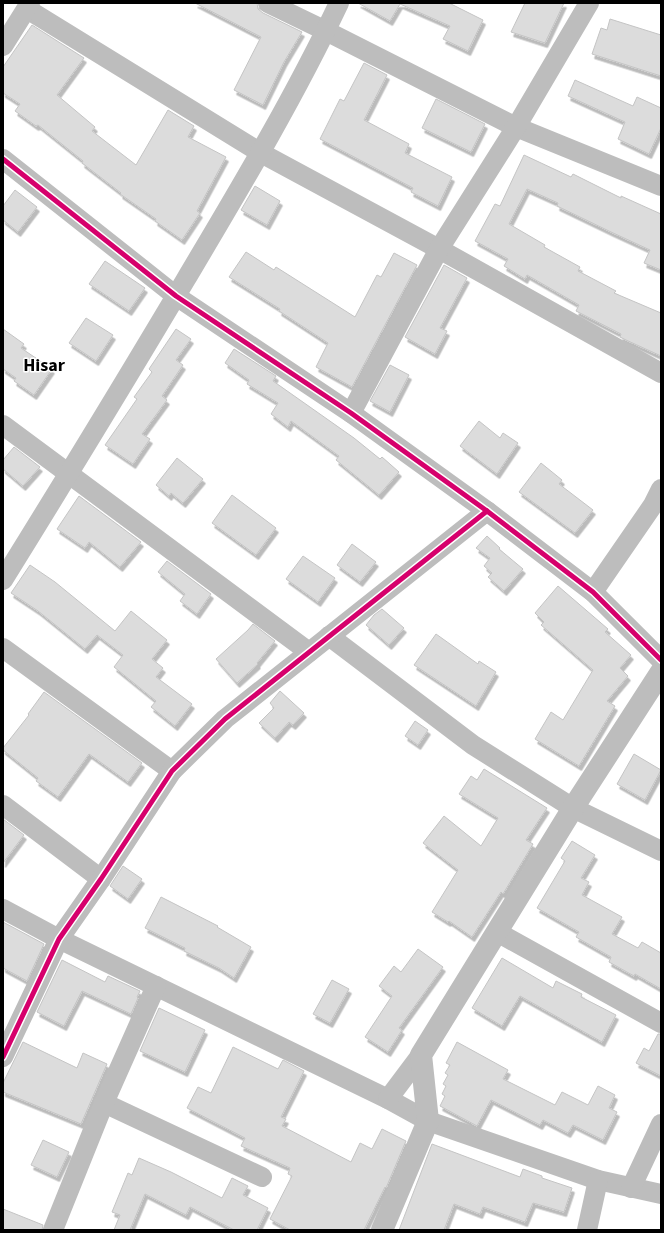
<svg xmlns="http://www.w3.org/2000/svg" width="664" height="1233" font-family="'Source Sans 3',sans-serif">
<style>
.building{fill:#dcdcdc;stroke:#c4c4c4;filter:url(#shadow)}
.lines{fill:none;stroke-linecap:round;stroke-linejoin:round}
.minor{stroke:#bdbdbd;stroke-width:20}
.tertiary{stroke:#bdbdbd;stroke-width:22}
.cycleway-casing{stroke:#fff;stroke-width:8}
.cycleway{stroke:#d6006c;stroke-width:5}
.labels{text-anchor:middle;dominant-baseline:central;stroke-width:3;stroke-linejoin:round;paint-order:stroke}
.district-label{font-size:18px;font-weight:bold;fill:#000;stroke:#fff}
</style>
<defs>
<filter id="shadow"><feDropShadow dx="2.5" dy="4.5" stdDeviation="0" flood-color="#0004"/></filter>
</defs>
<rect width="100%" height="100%" fill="#fff"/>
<g class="building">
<path d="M195 3H257L258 9 263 13 302 32 284 62 263 105 234 90 261 37Z"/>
<path d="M358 3H449L483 20 468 51 443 39 450 26 400 4 390 21Z"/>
<path d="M525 3H564L545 43 511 32Z"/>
<path d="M610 19 661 35V76L592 54 601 28 607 30Z"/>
<path d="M32 25 84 58 57 95 95 127 92 131 136 165 168 110 194 126 188 137 226 157 197 211 200 213 182 240 155 221 156 219 120 194 121 193 82 163 83 161 38 125 36 126 15 111 20 104 3 93V67Z"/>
<path d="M364 63 387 75 364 120 409 144 405 153 452 177 438 206 411 192 413 188 320 139 340 99 344 101Z"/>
<path d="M575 80 633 106 637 97 661 108V128L649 154 618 139 625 122 568 96Z"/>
<path d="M436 99 485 124 471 152 422 128Z"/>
<path d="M524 155 571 177 573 174 621 198V196L661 214V270L644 263 650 250 611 232 557 206 558 203 527 189 509 224 545 245 544 247 580 267 578 271 616 291 614 293 661 313V356L626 340 620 337 621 334 576 311 579 305 527 275 525 279 504 266 508 259 475 241 495 204 500 206Z"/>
<path d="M255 186 280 201 267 225 241 210Z"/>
<path d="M15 190 37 207 18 232 3 220V206Z"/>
<path d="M246 252 274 270 276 267 355 317 377 275 381 277 394 253 417 265 352 387 316 367 328 343 279 311 280 309 229 277Z"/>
<path d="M105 261 145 288 129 311 89 284Z"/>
<path d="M444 265 467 278 440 328 447 331 435 354 405 337Z"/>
<path d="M86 318 113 335 96 361 69 343Z"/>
<path d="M3 329 24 344 21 348 52 369 34 395 14 381 16 378 3 369Z"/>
<path d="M176 329 191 339 176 360 183 365 162 396 167 400 142 434 150 439 133 464 105 445 137 399 134 397 152 372 149 369Z"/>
<path d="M234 349 276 376 273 381 354 438 380 459 382 457 399 472 379 495 336 460 339 456 291 421 288 427 271 414 278 403 247 384 249 380 225 363Z"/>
<path d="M390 365 409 375 390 412 370 401Z"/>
<path d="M479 421 500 438 503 433 518 443 497 474 460 446Z"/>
<path d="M14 447 40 467 23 486 3 469V460Z"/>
<path d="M177 458 203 479 183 503 171 493 169 496 156 485Z"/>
<path d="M541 463 562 480 559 484 593 510 575 533 519 492Z"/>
<path d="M232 495 276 528 256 555 212 523Z"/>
<path d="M79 496 141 542 120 567 89 542 85 548 57 529Z"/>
<path d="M487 536 500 548 499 549 523 569 504 591 488 577 492 573 484 566 490 558 476 548Z"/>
<path d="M352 544 376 562 360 582 337 565Z"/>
<path d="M303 556 335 578 318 602 286 579Z"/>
<path d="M167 561 211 594 197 614 180 601 185 594 158 572Z"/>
<path d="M30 565 55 582 115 631 131 611 167 640 152 659 163 668 156 677 192 704 175 726 151 707 156 701 114 667 123 655 97 635 85 649 38 611 11 593Z"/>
<path d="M558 586 608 629 605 632 631 655 620 668 628 676 607 701 615 706 579 766 535 739 551 712 563 720 593 670 541 625 544 622 535 613Z"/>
<path d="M382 609 404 628 389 645 366 625 374 615Z"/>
<path d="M253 624 275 641 257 663 258 664 237 683 216 659 248 630Z"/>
<path d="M436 634 478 664 479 661 496 672 476 706 414 665Z"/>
<path d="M280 691 304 713 293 725 289 722 275 738 259 723 274 708 270 703Z"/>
<path d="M44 692 142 763 128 782 89 754 58 797 36 781 38 778 3 750V748L29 715 28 714Z"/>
<path d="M415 721 428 730 418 745 405 736Z"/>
<path d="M634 754 661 770 645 800 617 784Z"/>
<path d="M484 769 547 808 526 840 533 844 503 894 501 892 472 937 449 921 448 922 432 912 458 870 423 843 444 816 481 846 498 818 459 794 471 776 477 780Z"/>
<path d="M3 819 24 835 3 863Z"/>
<path d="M572 841 595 855 581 878 589 882 582 895 622 917 612 934 638 948 642 942 661 953V989L635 974 634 976 609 962 611 957 576 937 579 932 537 908 565 861 561 858Z"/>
<path d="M123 866 142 879 128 899 110 886Z"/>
<path d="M161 897 218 926 217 927 251 947 234 978 219 968 184 951 185 948 145 928Z"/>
<path d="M3 922 44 944 27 981 3 968Z"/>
<path d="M418 949 443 967 399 1028 402 1030 388 1052 365 1037 392 996 379 986 394 966 401 972Z"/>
<path d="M502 958 553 988 556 981 582 994 581 997 616 1015 602 1042 520 996 502 1026 472 1008Z"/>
<path d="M62 960 105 982 108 976 140 991 137 997 138 998 131 1014 82 991 64 1026 37 1012Z"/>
<path d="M332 980 349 989 330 1023 313 1014Z"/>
<path d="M159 1008 205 1030 185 1072 140 1051Z"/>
<path d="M658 1034H661V1076L636 1063 644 1048 649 1051Z"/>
<path d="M23 1042 77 1068 83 1053 107 1064 81 1124 3 1092V1083Z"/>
<path d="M457 1042 508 1070 503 1079 555 1105 562 1092 588 1105 598 1086 615 1095 609 1108 617 1112 603 1140 573 1125 568 1133 543 1120 540 1125 491 1100 477 1126 440 1106 445 1096 442 1094 446 1086 443 1084 448 1075 445 1073 450 1065 446 1063Z"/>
<path d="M233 1047 278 1069 283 1060 304 1071 281 1117 286 1119 282 1126 351 1162 360 1143 372 1149 382 1129 406 1141 386 1188 385 1187 364 1230H290L270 1219 292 1176 288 1174 290 1168 241 1146 245 1138 187 1108 198 1087 211 1093Z"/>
<path d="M43 1140 69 1152 57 1177 31 1165Z"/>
<path d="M432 1144 520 1177 523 1169 542 1176V1178L572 1188 564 1212 533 1203 525 1222 483 1207 480 1214 454 1204 444 1230H399Z"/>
<path d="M139 1158 171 1172 222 1198 232 1178 248 1186 243 1195 268 1208 257 1230H234L190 1207 186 1215 145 1194 130 1230H114L120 1215 112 1212 128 1173 132 1175Z"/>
<path d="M3 1209 43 1225 42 1230H3Z"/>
</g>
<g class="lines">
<g class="minor">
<path d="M268 3 326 31 516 127 661 186"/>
<path d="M27 9 261 153 439 249 661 373"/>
<path d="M3 46 30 3"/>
<path d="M3 159 176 296 351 413 487 511 593 592 661 660"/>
<path d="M351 413 439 249 516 127 589 3"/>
<path d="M3 425 309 652"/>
<path d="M3 580C65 480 126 380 186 279 240 188 294 98 339 3"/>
<path d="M593 592 653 505 661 489"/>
<path d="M329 636 473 745 573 808 661 851"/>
<path d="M3 648 172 771"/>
<path d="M3 805 101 879"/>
<path d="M3 909 59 939 388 1099 428 1121 598 1180 661 1194"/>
<path d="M497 932 661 1023"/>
<path d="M3 1057 59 939 101 879 172 771 225 719 487 511"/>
<path d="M388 1099 421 1055"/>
<path d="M104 1103 262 1177"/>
<path d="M631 1188 661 1124"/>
<path d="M53 1230 104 1103 156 986"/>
<path d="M587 1230 598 1180"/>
</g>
<path class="tertiary" d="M382 1230 428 1121 421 1055 573 808 661 672"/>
<g class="cycleway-casing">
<g id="cycleway">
<path d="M3 159 176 296 351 413 487 511 593 592 661 660"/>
<path d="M3 1057 59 939 101 879 172 771 225 719 487 511"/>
</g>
</g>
<use href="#cycleway" class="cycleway"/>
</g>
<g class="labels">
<g class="district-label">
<text x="44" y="365">Hisar</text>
</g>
</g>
<rect width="664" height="1233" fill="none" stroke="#000000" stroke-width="8"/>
</svg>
